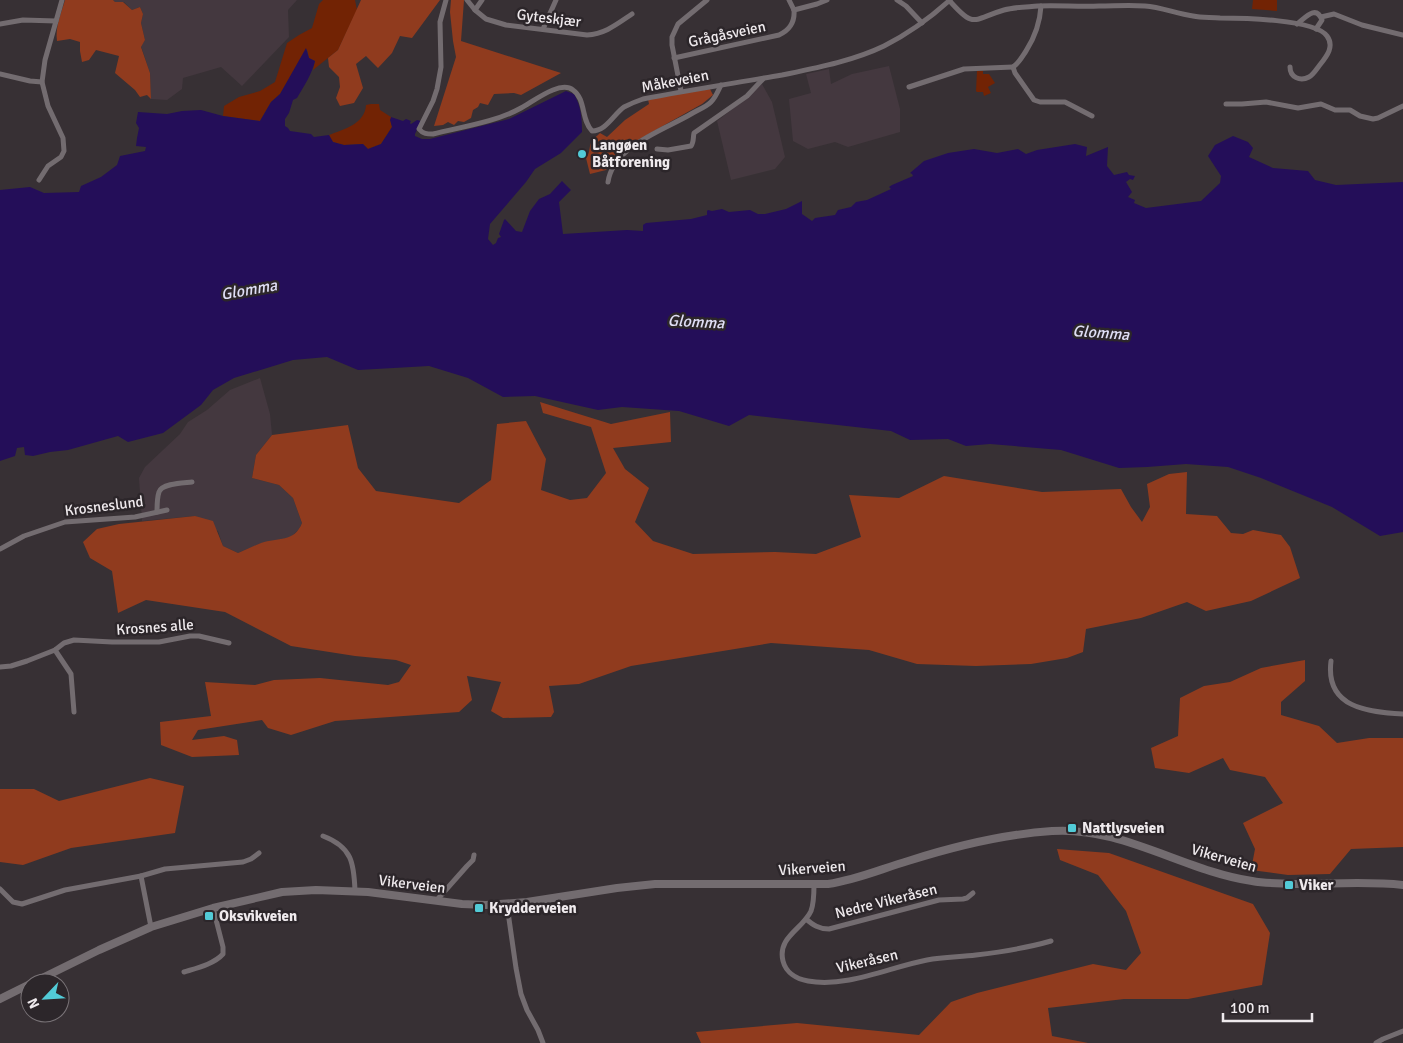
<svg xmlns="http://www.w3.org/2000/svg" width="1403" height="1043" font-family="Signika,sans-serif">
<style>
.built{fill:#44383f}
.green{fill:#722304}
.forest{fill:#903b1e}
.water{fill:#240e59}
.lines{fill:none;stroke-linecap:round;stroke-linejoin:round}
.minor{stroke:#736c70;stroke-width:5}
.secondary{stroke:#736c70;stroke-width:8}
.poi-dot{fill:#52cbd7;stroke:#2c262a;stroke-width:2}
.labels{text-anchor:middle;dominant-baseline:central;stroke-width:5;stroke-linejoin:round;paint-order:stroke}
.street-label{font-size:15px;fill:#efeaed;stroke:#2c262a}
.poi-label{font-size:15px;font-weight:bold;fill:#efeaed;stroke:#2c262a;text-anchor:start}
.water-label{font-size:16px;font-style:italic;fill:#e0dff6;stroke:#2c262a}
</style>
<rect width="100%" height="100%" fill="#373034"/>
<g class="built">
<path d="M113 0H297L288 10 289 37 242 86 221 67 183 78 182 89 167 100 151 99 150 73 141 46 145 40 141 23 143 14 140 7 132 10 124 2H115Z"/>
<path d="M889 66 900 109V132L848 147 835 142 808 149 793 141 789 99 811 93 806 74 829 69 831 84 852 74Z"/>
<path d="M762 84 772 102 785 157 775 169 731 180 717 121 748 97Z"/>
<path d="M260 378 270 414 272 435 256 455 252 478 279 485 293 498 302 523 299 529 290 538 262 543 238 553 223 546 218 531 195 516 142 521 139 478 145 467 180 434 188 422 207 410 230 390Z"/>
</g>
<g class="green">
<path d="M323 0H355L357 10 338 50 313 70 315 61 309 58 307 49 280 94 271 102 260 121 223 116 224 106 239 97 260 91 275 82 287 43 299 35 312 28 319 4Z"/>
<path d="M1253 0H1277V11L1252 9Z"/>
<path d="M977 71H983V74H989L995 83 988 87 991 93 984 96 983 92H977L976 91Z"/>
<path d="M371 104H379L380 110 391 117V122L392 127 381 144 368 149 363 144 344 145 333 142 329 135C344 129 365 124 366 105Z"/>
</g>
<g class="forest">
<path d="M65 0H113L115 2H123L132 10 140 7 143 14 141 23 145 40 141 47 150 73 151 99 147 95 140 97 135 90 115 73 119 56 96 50 89 60 82 62 80 51V42L70 39 57 41C55 27 61 14 65 0Z"/>
<path d="M361 0H440L412 38 400 36 392 53 378 68 366 56 356 64 363 88 354 103 340 106 336 98 340 87 339 77 329 67 328 58 338 50Z"/>
<path d="M451 0H464L461 41 561 73 521 95 514 93 494 94 488 105 480 103 478 107 473 110 471 118 464 122 458 121 454 125 448 122 443 125 434 126 456 57 453 41 450 12Z"/>
<path d="M710 89 713 95 702 104 627 146 606 170 590 174 586 158C589 154 589 152 590 146 591 140 596 137 600 133L607 137 625 120 649 104 648 99Z"/>
<path d="M540 402 611 424 670 412 671 442 613 448 625 469 649 488 635 522 653 541 693 554 775 552 816 554 861 537 849 495 899 498 944 476 1042 492 1121 489 1131 507 1142 522 1150 507 1147 484 1169 474 1187 472 1186 514 1217 516 1231 533 1243 534 1253 530 1281 535 1290 547 1300 578 1251 601 1206 611 1187 602 1141 618 1086 629 1083 652 1067 658 1031 664 976 666 917 664 869 650 771 643 631 666 579 684 549 686 554 712 551 717 503 718 491 711 501 682 467 676 472 700 459 712 335 721 291 735 268 728 262 720 198 730 192 740 224 736 237 740 239 755 192 757 161 745 160 722 211 716 205 682 255 685 274 680 320 678 388 685 399 682 411 665 396 660 355 656 291 646 225 612 146 600 118 613 112 571 90 558 83 542 97 529 119 524 195 516 213 521 223 546 238 553C246 550 253 546 261 543 278 537 294 543 302 523L293 498 279 485 252 478 256 455 272 435 348 425 358 468 376 491 459 503 491 480 497 424 526 421 546 459 541 490 570 500 587 498 606 473 591 427 543 413Z"/>
<path d="M1305 660V681L1281 702V715L1319 726 1337 743 1369 738H1403V847L1351 849 1330 874 1288 875 1251 870 1255 849 1243 823 1283 803 1265 777 1230 770 1223 758 1189 773 1155 768 1151 748 1178 736 1180 698 1204 686 1230 682 1261 668Z"/>
<path d="M150 778 184 786 175 833 71 848 23 865 0 862V789H34L59 801Z"/>
<path d="M1057 849 1109 853 1253 904 1270 933 1262 985 1188 999H1124L1048 1008 1052 1036 1088 1043H701L696 1032 797 1023 919 1035 951 1002 977 993 1093 964 1126 970 1141 953 1126 911 1098 875 1060 860Z"/>
</g>
<path class="water" d="M306 48 309 58 315 61C312 74 304 86 297 98L293 100 289 113 285 119V126L288 128 290 131 311 134 314 137 329 135 333 142 344 145 363 144 368 149 381 144 392 127 390 120 391 117 403 121 406 119 411 121 410 123 411 124 417 120 421 121 415 134V136L422 139H430L509 119 566 91 574 94C581 106 582 118 582 132L561 153 535 169 526 182 490 224 488 239 493 245 496 243 498 238 501 237 499 234 504 220 505 219 516 231 522 232 530 211 539 199 550 194 562 181 571 190 559 202 563 234 627 230 643 231V225L646 223 691 219 707 215V211L708 210 712 211 722 209 729 212 750 210 758 214H765L786 209 802 201V214L812 221 815 218 835 215 838 210 851 207 856 202 867 200 891 189 889 187 892 185 913 176 912 174 910 173 924 161 948 153 974 149 997 153 1018 149 1026 154 1037 150 1075 144 1087 147 1086 156 1108 147 1107 166 1114 175 1127 172 1129 175 1135 176 1133 180 1130 179 1126 182 1132 192 1128 197 1135 200 1134 203 1146 208 1201 201 1220 183 1221 176 1208 156 1215 145 1233 136 1248 142 1253 148 1249 157 1273 168 1308 171 1315 180 1336 185 1403 182V532L1380 536 1332 507 1261 478 1228 467 1186 464 1147 467 1119 468 1061 450 990 444 966 446 948 439 910 440 891 431 749 415 729 426 679 411 622 407 598 410 535 396 503 397 468 378 429 366 358 370 327 357 293 360 234 378 213 390 201 405 163 433 128 442 118 436 68 450 50 452 33 456 25 455 24 447 17 448 15 456 0 461V190L30 187 44 193 79 192 81 186 101 177 117 165 120 156 145 151 146 147 136 146 137 138 139 128 136 123 138 112 167 114 182 111 201 110 223 116 260 121 271 102 280 94Z"/>
<g class="lines">
<g class="minor">
<path d="M446 0 440 22 441 67 437 89 433 101 419 129C423 134 427 134 433 134 461 127 496 122 521 108 534 101 560 80 573 90 586 99 581 120 592 131 606 131 613 115 624 107 630 104 637 101 643 99 689 90 736 83 782 75 816 68 853 61 884 46 908 34 930 18 950 0"/>
<path d="M467 0 475 10 486 19 506 25 587 35C605 34 617 24 632 14"/>
<path d="M789 0 794 10"/>
<path d="M897 0 906 6 922 23"/>
<path d="M949 0C975 30 973 19 1004 10 1015 7 1027 7 1038 6 1058 5 1079 7 1099 6 1114 6 1129 5 1145 6 1161 7 1177 14 1193 16 1202 18 1211 17 1220 18 1240 18 1315 19 1327 36 1335 47 1326 57 1319 66 1316 70 1313 75 1309 77 1300 82 1290 77 1290 67"/>
<path d="M475 10 482 0"/>
<path d="M794 10 817 4 827 0"/>
<path d="M1321 17 1334 14 1362 25 1403 35"/>
<path d="M0 24 23 20 56 21"/>
<path d="M1297 24C1305 18 1316 4 1322 20L1316 29"/>
<path d="M543 29 556 0"/>
<path d="M674 58 779 35C790 30 795 22 794 10"/>
<path d="M1013 67 1015 73 1034 100 1040 102H1065L1092 116"/>
<path d="M1013 67C1019 63 1022 57 1026 51 1035 37 1040 23 1041 6"/>
<path d="M0 74 30 81 42 82"/>
<path d="M909 87 964 69 1013 67"/>
<path d="M681 91 672 45V37L678 24 707 0"/>
<path d="M1226 104H1242L1266 102 1298 108 1321 104 1335 110H1350L1360 116 1373 119 1378 118 1403 106"/>
<path d="M657 149 668 150 691 146C694 142 693 137 694 133L747 96 763 79"/>
<path d="M39 180 48 166 61 157 64 151 63 138 48 106 42 82 45 60 62 0"/>
<path d="M608 182C613 146 664 130 691 114 698 110 706 107 711 102 716 97 718 91 721 85"/>
<path d="M157 512C157 506 157 498 159 492 162 483 184 483 192 482"/>
<path d="M0 549 24 536 65 522 135 517 167 510"/>
<path d="M55 650 71 674 74 712"/>
<path d="M1331 661C1325 708 1368 712 1403 714"/>
<path d="M0 667 11 666 27 661 55 650 64 643 74 640 112 642H159L190 636H199L229 643"/>
<path d="M323 836C352 847 354 863 355 891"/>
<path d="M141 876 165 869 243 862 251 859 259 853"/>
<path d="M814 884C814 893 814 903 811 911 803 929 777 937 783 961 786 973 797 979 808 981 847 988 890 967 927 960 944 957 960 957 976 955 1001 952 1027 948 1051 941"/>
<path d="M0 889 13 902 22 904 65 890 141 876 151 927"/>
<path d="M436 901 467 866 473 860 474 855"/>
<path d="M507 905 516 968 521 994 527 1010 538 1030 543 1043"/>
<path d="M806 919C813 925 819 929 829 929L939 900 963 899 967 898 973 893"/>
<path d="M184 972C197 968 214 964 223 954V947L213 908"/>
<path d="M1376 1043 1383 1039 1403 1031"/>
</g>
<g class="secondary">
<path d="M32 983 99 950 151 927 213 908 282 892 316 890 368 892 462 904 486 905 527 902 617 888 655 884H828C856 880 881 869 908 861 952 847 1007 834 1052 831 1122 826 1184 871 1252 881 1267 884 1282 883 1297 884 1333 884 1368 881 1403 885"/>
<path d="M0 999 30 984"/>
</g>
</g>
<g class="poi-dot">
<circle cx="582" cy="154" r="5"/>
<rect x="1067" y="823" width="10" height="10" rx="2.5"/>
<rect x="1284" y="880" width="10" height="10" rx="2.5"/>
<rect x="474" y="903" width="10" height="10" rx="2.5"/>
<rect x="204" y="911" width="10" height="10" rx="2.5"/>
</g>
<g class="labels">
<g class="street-label">
<text transform="translate(549 18) rotate(7)">Gyteskjær</text>
<text transform="translate(727 34) rotate(-12)">Grågåsveien</text>
<text transform="translate(675 81) rotate(-11)">Måkeveien</text>
<text transform="translate(104 506) rotate(-7)">Krosneslund</text>
<text transform="translate(155 627) rotate(-4)">Krosnes alle</text>
<text transform="translate(1224 858) rotate(16)">Vikerveien</text>
<text transform="translate(812 868) rotate(-4)">Vikerveien</text>
<text transform="translate(412 884) rotate(7)">Vikerveien</text>
<text transform="translate(886 901) rotate(-14)">Nedre Vikeråsen</text>
<text transform="translate(867 961) rotate(-13)">Vikeråsen</text>
</g>
<g class="poi-label">
<text x="592" y="145">Langøen<tspan x="592" dy="17">Båtforening</tspan></text>
<text x="1082" y="828">Nattlysveien</text>
<text x="1299" y="885">Viker</text>
<text x="489" y="908">Krydderveien</text>
<text x="219" y="916">Oksvikveien</text>
</g>
<g class="water-label">
<text transform="translate(249 290) rotate(-10)">Glomma</text>
<text transform="translate(696 322) rotate(3)">Glomma</text>
<text transform="translate(1101 333) rotate(4)">Glomma</text>
</g>
</g>
<g transform="translate(45 998) rotate(245)"><circle r="24" fill="#2c262a" stroke="#7a7478"/>
<path d="M0-4L9 19L0 12L-9 19Z" fill="#52cbd7"/>
<text y="-8" font-size="14" font-weight="bold" text-anchor="middle" fill="#efeaed">N</text>
</g>
<path d="M1223 1013v8h89v-8" fill="none" stroke="#efeaed" stroke-width="2.5"/>
<text x="1230" y="1013" font-size="15" fill="#efeaed" stroke="#2c262a" stroke-width="4" paint-order="stroke">100 m</text>
</svg>
